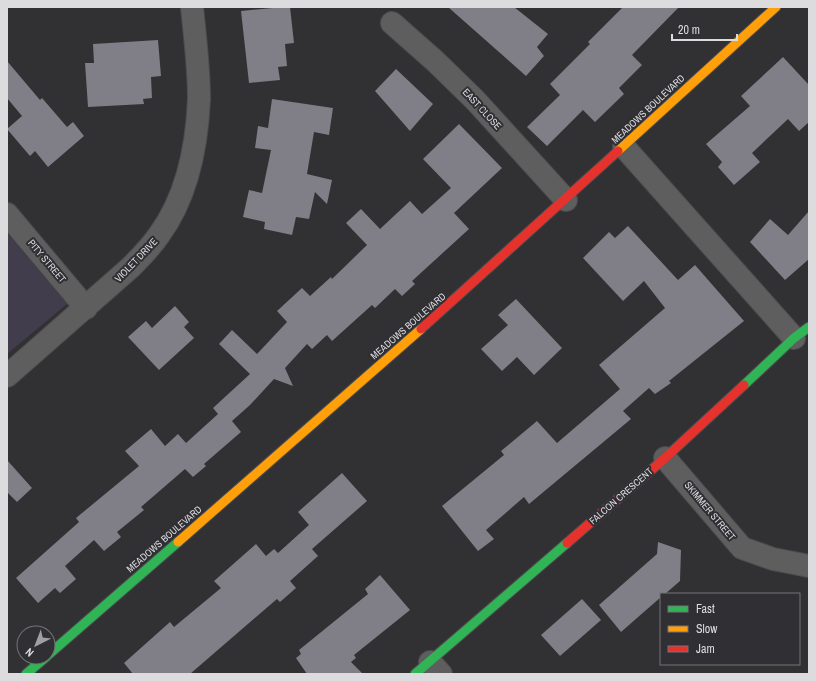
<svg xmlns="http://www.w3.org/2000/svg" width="816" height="681" font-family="'Archivo Narrow',sans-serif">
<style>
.green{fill:#413d4d}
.building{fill:#807e86}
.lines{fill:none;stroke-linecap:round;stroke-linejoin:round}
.street-casing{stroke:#4c4b4e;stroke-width:24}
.fast-casing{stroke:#4c4b4e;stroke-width:11}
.slow-casing{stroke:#4c4b4e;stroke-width:11}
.jam-casing{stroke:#4c4b4e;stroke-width:11}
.street{stroke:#5e5e5f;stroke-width:22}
.fast{stroke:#30b455;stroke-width:9}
.slow{stroke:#ff9f0a;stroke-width:9}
.jam{stroke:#e5322d;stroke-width:9}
.labels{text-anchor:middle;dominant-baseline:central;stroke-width:4;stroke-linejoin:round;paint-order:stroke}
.street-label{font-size:10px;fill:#dcdbde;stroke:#302f34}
</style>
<rect width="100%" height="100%" fill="#313033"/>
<path class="green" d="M7 233 67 304 7 354Z"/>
<g class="building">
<path d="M283 7H290L294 43 285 44 287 66 278 67 280 80 249 83 241 11Z"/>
<path d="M448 7H514L548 34 537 47 544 56 526 76Z"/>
<path d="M623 7H679L632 55 642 65 619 88 624 94 595 122 583 110 547 146 527 127 560 95 550 84 590 44 588 42Z"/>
<path d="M158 40 161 76 151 77 152 98 143 99 144 104 88 107 85 63H94L93 44Z"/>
<path d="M783 57 809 85V122L799 131 788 119 752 153 760 162 734 185 718 167 722 162 706 144 750 106 741 96Z"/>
<path d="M7 61 40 100 42 98 67 127 73 122 84 136 48 167 35 151 30 156 7 129 22 116 7 98Z"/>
<path d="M396 69 433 104 410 131 375 91Z"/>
<path d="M272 99 333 108 329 135 314 132 307 174 332 180 327 204 315 192 309 219 296 217 292 235 264 229 265 222 243 217 249 190 262 193 271 150 255 148 258 126 268 128Z"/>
<path d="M459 124 502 168 454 213 469 229 412 281 415 284 402 296 395 289 375 308 372 305 332 341 327 335 312 349 307 344 285 368 293 386 274 379 250 405 232 421 241 432 204 464 206 466 193 477 185 469 141 507 144 510 117 532 121 537 104 551 94 540 65 566 76 579 60 593 55 588 38 603 16 578 79 522 76 518 139 466 125 451 151 429 165 446 178 434 186 443 218 414 213 408 250 374 219 344 232 330 257 354 287 322 277 311 302 288 310 296 331 277 332 279 367 245 346 223 361 209 380 229 410 201 422 214 451 188 423 159Z"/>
<path d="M809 211V259L785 280 750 242 770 219 788 235Z"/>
<path d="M628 226 678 280 695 265 744 321 669 381 671 383 655 394 649 388 623 411 631 419 529 504 524 497 486 530 494 539 478 551 442 506 504 455 501 451 537 421 557 443 620 389 599 365 665 308 644 281 623 301 583 258 609 232 615 238Z"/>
<path d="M516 299 562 348 534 375 517 357 502 371 481 349 508 325 498 315Z"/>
<path d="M175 306 189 322 184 327 194 338 159 370 128 337 146 321 152 328Z"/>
<path d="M7 460 32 488 17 502 7 492Z"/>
<path d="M342 473 367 501 312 549 318 556 290 581 296 588 280 602 277 599 190 674H133L124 663 170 622 174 627 221 588 214 581 256 544 266 556 274 549 278 553 309 525 298 512Z"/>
<path d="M658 542 681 550 680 581 665 594H661V597L621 632 599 605 657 554Z"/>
<path d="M380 575 410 610 354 655 356 658 351 662 363 674H307L296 658 301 654 299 650 368 594 365 589Z"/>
<path d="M582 599 601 620 560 656 541 635Z"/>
</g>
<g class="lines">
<g class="street-casing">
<g id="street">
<path d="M392 23 435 61 475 100 566 200"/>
<path d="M624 147 794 338"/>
<path d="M7 214 86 308"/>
<path d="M7 376 131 267C141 257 151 247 159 235 187 197 197 145 199 99 199 68 195 37 192 7"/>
<path d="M665 458 742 548 773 559 809 566"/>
<path d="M430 662 441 674"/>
</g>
</g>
<g class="fast-casing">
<g id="fast">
<path d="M744 385 794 338 809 327"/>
<path d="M48 655 178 542"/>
<path d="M26 674 46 657"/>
<path d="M415 674 567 543"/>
</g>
</g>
<g class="slow-casing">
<g id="slow">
<path d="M618 151 776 7"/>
<path d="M178 542 421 329"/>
</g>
</g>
<g class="jam-casing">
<g id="jam">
<path d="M421 329 618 151"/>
<path d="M567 543 665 458 744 385"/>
</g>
</g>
<use href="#street" class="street"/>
<use href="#fast" class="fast"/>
<use href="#slow" class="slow"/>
<use href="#jam" class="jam"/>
</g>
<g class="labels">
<g class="street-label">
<text transform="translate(482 109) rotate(47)">EAST CLOSE</text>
<text transform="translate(648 109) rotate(-43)">MEADOWS BOULEVARD</text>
<text transform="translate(136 260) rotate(-46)">VIOLET DRIVE</text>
<text transform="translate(47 261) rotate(50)">PITY STREET</text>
<text transform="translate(408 326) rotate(-41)">MEADOWS BOULEVARD</text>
<text transform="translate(621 496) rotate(-41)">FALCON CRESCENT</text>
<text transform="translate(710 511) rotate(50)">SKIMMER STREET</text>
<text transform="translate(164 539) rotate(-41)">MEADOWS BOULEVARD</text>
</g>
</g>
<rect width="816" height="681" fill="none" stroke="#dcdbde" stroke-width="16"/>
<rect x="660" y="593" width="140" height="72" fill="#302f34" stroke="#757478"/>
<rect x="668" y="606" width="20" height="6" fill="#30b455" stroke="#757478"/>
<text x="696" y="613" font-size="12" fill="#dcdbde">Fast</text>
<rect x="668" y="626" width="20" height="6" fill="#ff9f0a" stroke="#757478"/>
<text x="696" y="633" font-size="12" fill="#dcdbde">Slow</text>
<rect x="668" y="646" width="20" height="6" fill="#e5322d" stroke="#757478"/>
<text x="696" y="653" font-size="12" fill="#dcdbde">Jam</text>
<g transform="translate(36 645) rotate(222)"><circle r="19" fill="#302f34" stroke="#757478"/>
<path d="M0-3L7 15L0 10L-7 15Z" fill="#a09fa2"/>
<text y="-6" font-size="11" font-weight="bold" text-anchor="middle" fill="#dcdbde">N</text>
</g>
<path d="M672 34v6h65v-6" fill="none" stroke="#dcdbde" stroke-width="2"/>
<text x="678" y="34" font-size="12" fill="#dcdbde" stroke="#302f34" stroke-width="3" paint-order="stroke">20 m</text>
</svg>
